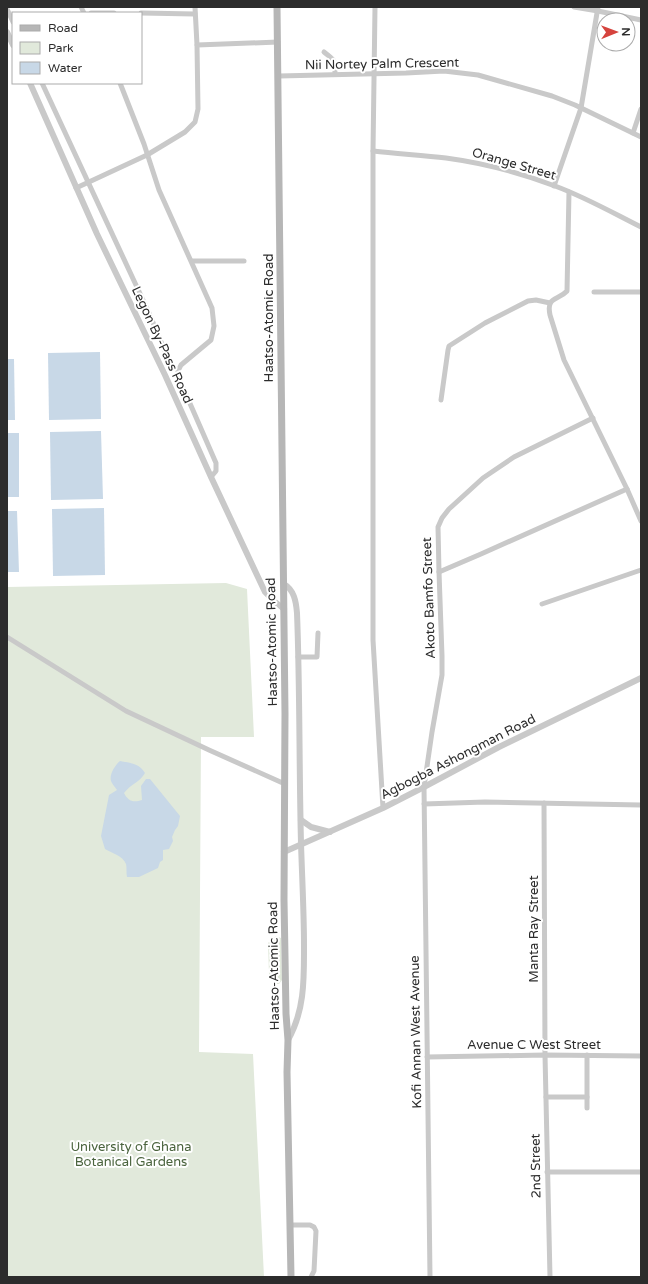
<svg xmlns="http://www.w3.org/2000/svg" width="648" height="1284" font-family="'Varela Round',sans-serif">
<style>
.green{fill:#e1e9db}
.water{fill:#c8d8e7}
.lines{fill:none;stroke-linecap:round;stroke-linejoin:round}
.minor{stroke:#c9c9c9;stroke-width:5}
.tertiary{stroke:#c9c9c9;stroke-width:6}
.secondary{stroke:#b6b6b6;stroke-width:7}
.labels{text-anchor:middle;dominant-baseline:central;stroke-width:4;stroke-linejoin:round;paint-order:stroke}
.street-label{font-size:13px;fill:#2c2c2c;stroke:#fff}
.park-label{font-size:13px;fill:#4b643e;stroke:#fff}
</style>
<rect width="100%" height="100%" fill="#fff"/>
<g class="green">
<path d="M226 583 247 589 254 737H201L199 1052 253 1054 264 1277H7V587Z"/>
<path d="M276 936 281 938 282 980 279 984H275L269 975 268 943Z"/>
</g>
<g class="water">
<path d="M100 352 101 419 49 420 48 353Z"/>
<path d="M7 359H14L15 420H7Z"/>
<path d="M101 431 103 499 51 500 50 432Z"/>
<rect x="7" y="433" width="12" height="64"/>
<path d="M104 508 105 575 53 576 52 509Z"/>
<path d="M7 511H17L19 572H7Z"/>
<path d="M120 761C130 763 139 763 145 773 140 782 131 784 124 793 128 801 133 803 142 800L141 786 146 779H150L180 816 178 826 175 830 172 837 173 841 169 849 163 850V860L160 862 158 868 139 877H127C126 873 127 869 126 864 123 856 112 853 105 849L101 836 109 795 117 790C115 787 112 784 111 781 109 775 115 765 120 761Z"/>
</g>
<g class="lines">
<g class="minor">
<path d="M81 7 84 13"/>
<path d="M375 7 373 151V640L383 808"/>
<path d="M574 7 598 11 641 20"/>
<path d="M7 9 13 22"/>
<path d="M91 13H114"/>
<path d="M141 13 195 14"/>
<path d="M197 45 278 42"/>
<path d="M324 52C335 61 335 59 335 74"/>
<path d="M279 76 406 73 444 71 478 75 552 96 575 105 641 137"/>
<path d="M42 83 149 313 169 361"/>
<path d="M120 83 144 144 159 190 212 308 214 326 211 340 181 365 178 371V376L216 463V471L211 477"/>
<path d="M633 133 641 109"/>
<path d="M373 151C398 154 422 155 446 158 483 163 521 173 555 186 585 197 613 213 641 227"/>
<path d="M554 186 581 108 598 7"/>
<path d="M76 188 147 155 185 132 195 122 198 109 197 45 195 7"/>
<path d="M569 192 567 291C558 301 546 296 550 315L564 360 627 489 641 521"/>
<path d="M192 261H244"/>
<path d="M594 292H641"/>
<path d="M441 400 448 350 449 346 485 323 528 301 536 300 550 303"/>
<path d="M439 572 481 554 627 489"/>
<path d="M542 604 641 570"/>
<path d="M7 637 126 711 209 750 285 784"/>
<path d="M298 657H317L318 633"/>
<path d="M544 803 545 1055 550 1277"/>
<path d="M424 804 485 802 641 805"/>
<path d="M587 1055V1108"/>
<path d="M427 1057 545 1055 641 1056"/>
<path d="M546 1097H587"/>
<path d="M547 1172H641"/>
<path d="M290 1225H310L314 1227 316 1231 314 1271 311 1277"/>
<path d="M430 1277 424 787 432 732 442 675V656L439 572 438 527 442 518 449 509 483 478 514 457 593 418"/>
</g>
<g class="tertiary">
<path d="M7 32 13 45"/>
<path d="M30 83 97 234 165 375 211 477 265 592 274 601 284 609"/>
<path d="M284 584C294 590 296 601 297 613 300 689 299 766 301 843 302 877 304 911 304 946 304 978 305 1010 288 1040"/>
<path d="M301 820 311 827 330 832"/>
<path d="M284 852 383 808 424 787 499 747 641 678"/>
</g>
<path class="secondary" d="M277 7 285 714 284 900 286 1014 288 1040 287 1072 291 1277"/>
</g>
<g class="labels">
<g class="street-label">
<text transform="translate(382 64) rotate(-1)">Nii Nortey Palm Crescent</text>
<text transform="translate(514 164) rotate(16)">Orange Street</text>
<text transform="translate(269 318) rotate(-90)">Haatso-Atomic Road</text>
<text transform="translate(162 345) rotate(65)">Legon By-Pass Road</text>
<text transform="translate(429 598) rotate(-92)">Akoto Bamfo Street</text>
<text transform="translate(272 642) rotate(-91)">Haatso-Atomic Road</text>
<text transform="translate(458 757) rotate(-27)">Agbogba Ashongman Road</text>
<text transform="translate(534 929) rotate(-90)">Manta Ray Street</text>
<text transform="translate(274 966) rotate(-91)">Haatso-Atomic Road</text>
<text transform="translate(416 1032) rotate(-91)">Kofi Annan West Avenue</text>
<text x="534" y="1045">Avenue C West Street</text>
<text transform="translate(536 1166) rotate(-91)">2nd Street</text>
</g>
<g class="park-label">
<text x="131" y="1147">University of Ghana<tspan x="131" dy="15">Botanical Gardens</tspan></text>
</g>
</g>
<rect width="648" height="1284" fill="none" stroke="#2c2c2c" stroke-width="16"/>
<rect x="12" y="12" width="130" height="72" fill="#ffffff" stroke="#ababab"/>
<rect x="20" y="25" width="20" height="6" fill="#b6b6b6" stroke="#ababab"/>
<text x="48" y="32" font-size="12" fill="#2c2c2c">Road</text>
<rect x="20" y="42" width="20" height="12" fill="#e1e9db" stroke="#ababab"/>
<text x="48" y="52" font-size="12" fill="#2c2c2c">Park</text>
<rect x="20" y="62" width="20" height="12" fill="#c8d8e7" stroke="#ababab"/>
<text x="48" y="72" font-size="12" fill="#2c2c2c">Water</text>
<g transform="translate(616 32) rotate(89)"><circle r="19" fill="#ffffff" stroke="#ababab"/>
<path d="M0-3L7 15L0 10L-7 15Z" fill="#d5433d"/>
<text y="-6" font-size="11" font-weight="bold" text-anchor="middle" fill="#2c2c2c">N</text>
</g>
</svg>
